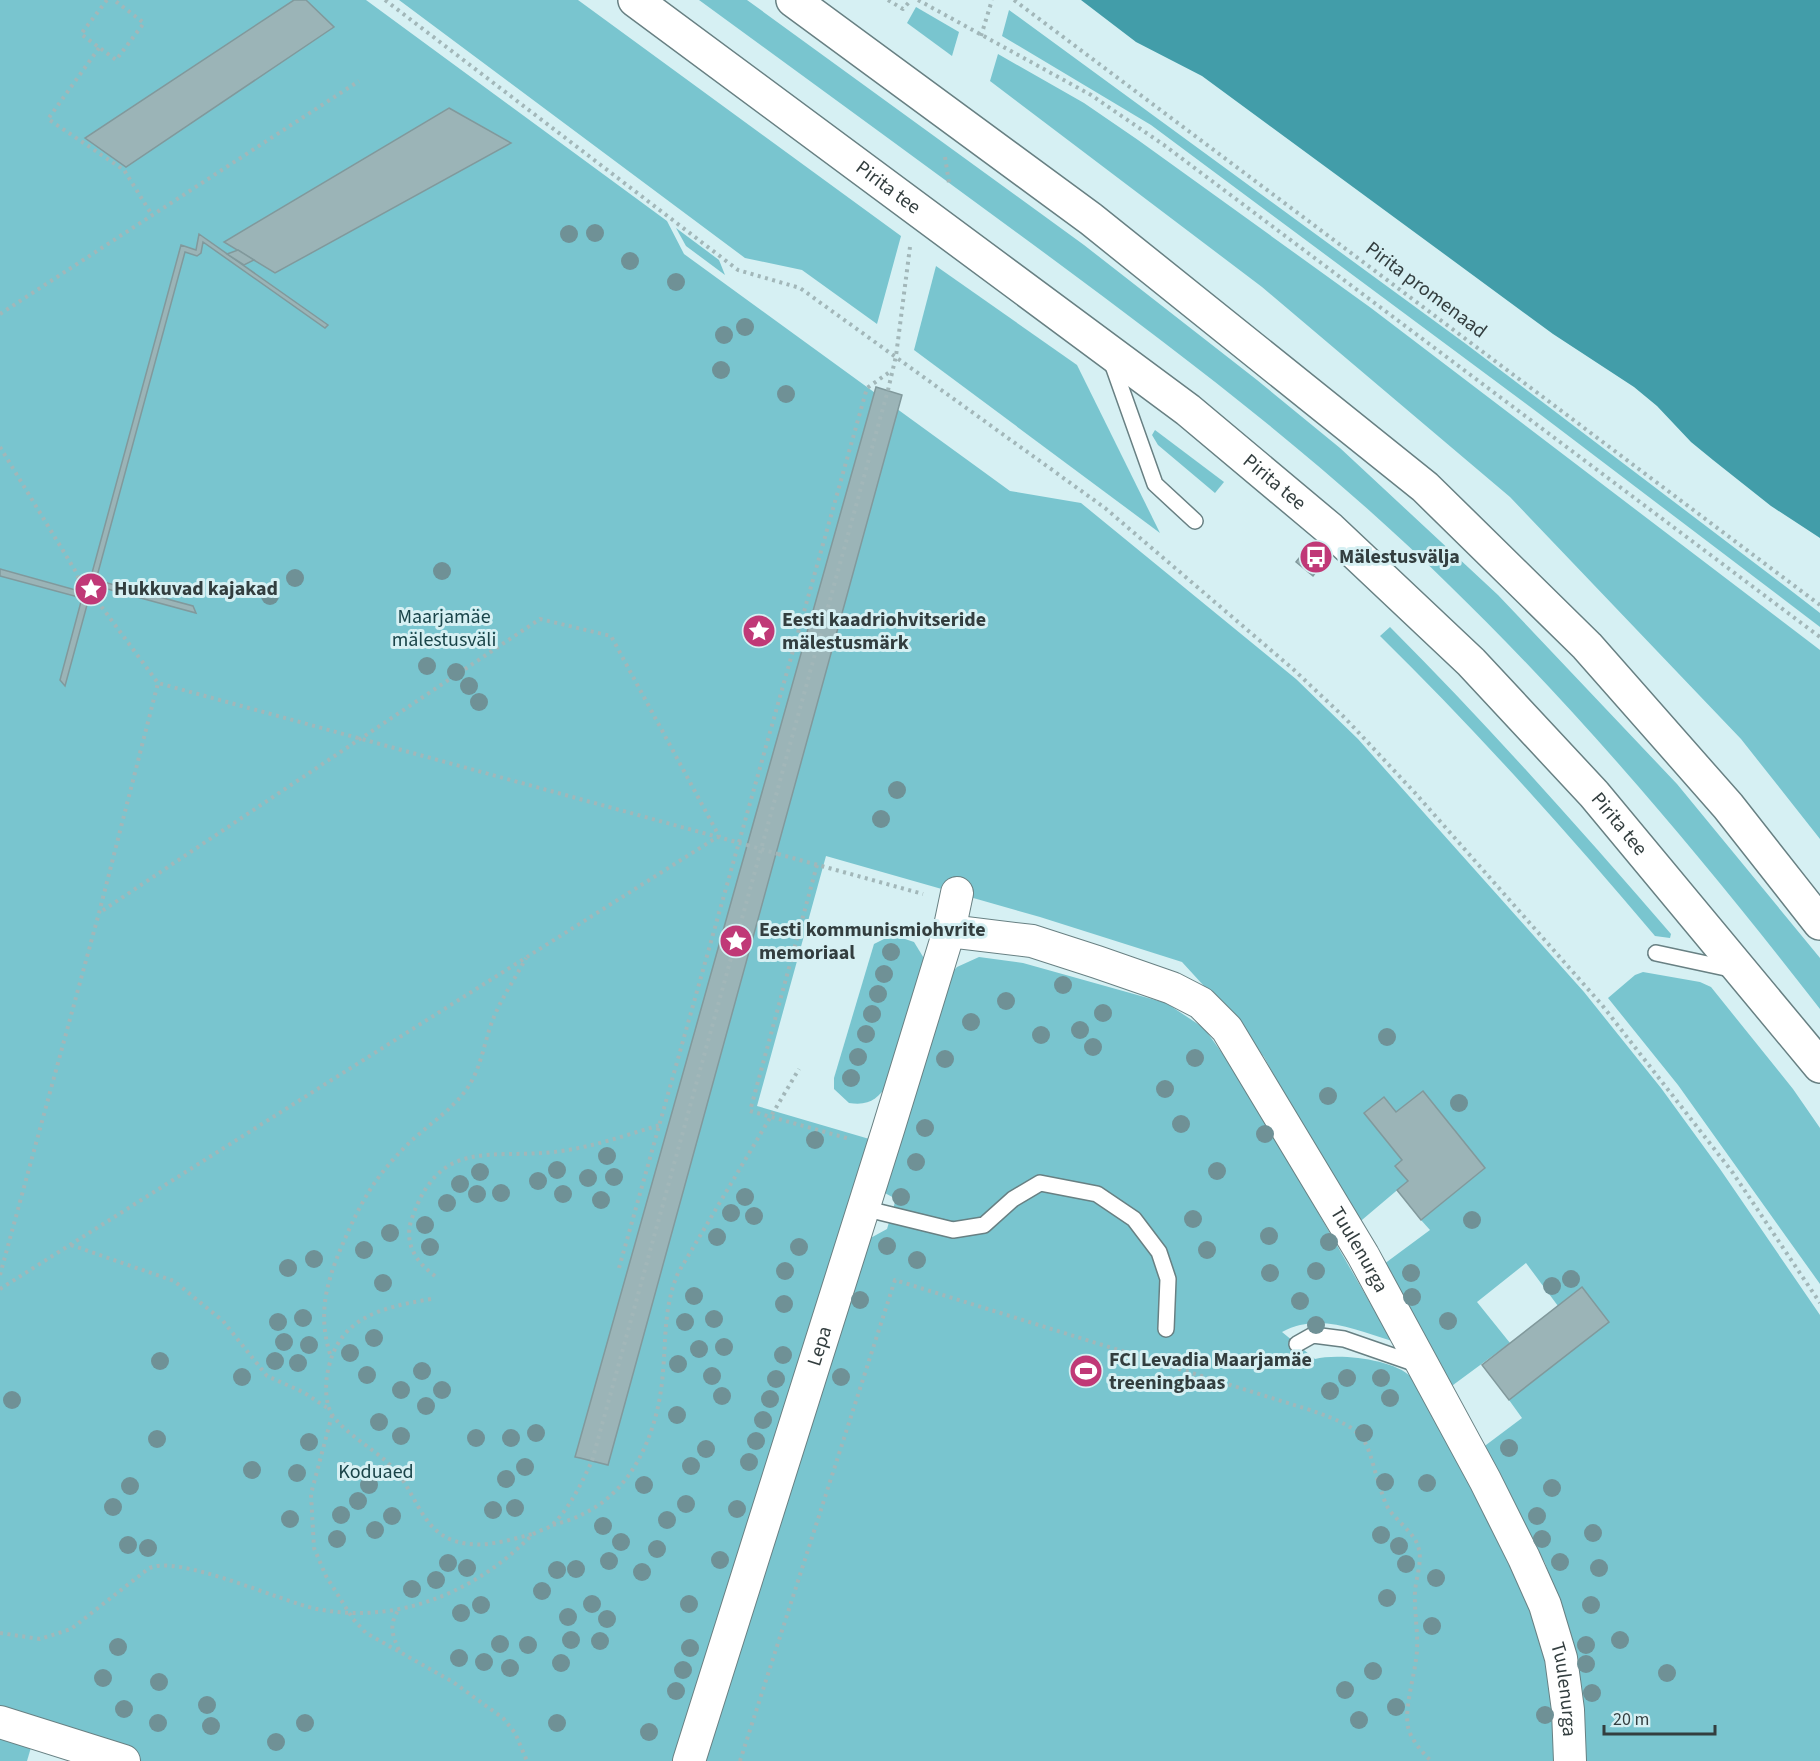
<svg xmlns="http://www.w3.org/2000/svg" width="1820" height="1761" font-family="'Source Sans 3',sans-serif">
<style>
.green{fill:#79c5cf}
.water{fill:#429da9}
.building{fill:#9bb4b7;stroke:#81999c;stroke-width:1.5}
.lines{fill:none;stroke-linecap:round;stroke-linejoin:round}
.lane-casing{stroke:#688083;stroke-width:18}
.street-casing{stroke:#688083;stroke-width:34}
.secondary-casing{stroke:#688083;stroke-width:36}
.path{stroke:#a2b7b9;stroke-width:4;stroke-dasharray:3 4.5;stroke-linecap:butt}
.lane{stroke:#fff;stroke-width:15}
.street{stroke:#fff;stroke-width:32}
.secondary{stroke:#fff;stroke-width:33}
.path-bridge{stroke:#a2b7b9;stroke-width:4;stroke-dasharray:3 4.5;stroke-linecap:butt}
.tree{fill:#6f9196}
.labels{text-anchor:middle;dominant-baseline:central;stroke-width:6;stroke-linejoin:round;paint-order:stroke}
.street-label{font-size:20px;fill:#333e3f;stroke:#d6f0f3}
.poi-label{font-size:20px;font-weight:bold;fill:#333e3f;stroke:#d6f0f3;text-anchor:start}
.park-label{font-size:20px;fill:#1a4449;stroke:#d6f0f3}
</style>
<rect width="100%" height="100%" fill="#d6f0f3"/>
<g class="green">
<path d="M0 0H366L667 221 684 254 1010 491 1081 503 1296 679 1358 739 1584 992 1661 1088 1720 1169 1820 1315V1761H1581L1561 1607 1545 1563 1482 1448 1522 1418 1509 1400 1558 1306 1526 1263 1477 1302 1510 1343 1449 1388 1380 1267 1430 1230 1421 1220 1485 1168 1423 1091 1396 1112 1384 1097 1365 1113 1402 1160 1395 1166 1408 1181 1356 1225 1264 1057 1237 1022 1182 962 1040 917 826 856 757 1106 883 1143 689 1761H124L0 1722Z"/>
<path d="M399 0H578L901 236 877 324 802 270 745 258Z"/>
<path d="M699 0H747L1084 245 1257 380 1340 448 1498 595 1677 784 1820 958V1009C1705 861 1584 716 1449 585 1321 459 1176 350 1031 243 921 162 810 81 699 0Z"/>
<path d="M916 7 959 32 952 56 907 23Z"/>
<path d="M1009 10 1466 344 1785 586 1820 613V627L1541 415 1151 125 1002 36Z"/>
<path d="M998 54 1084 103 1138 140 1371 308 1820 650V839L1741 739 1510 497 1262 287 990 81Z"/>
<path d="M676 228 719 260 725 275 686 246Z"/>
<path d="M936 266 1077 365 1160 533 914 350Z"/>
<path d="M1155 430 1224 482 1215 493 1158 445 1152 435Z"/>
<path d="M1390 627C1488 725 1580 829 1671 934L1670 938 1655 936C1567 832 1477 731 1380 636Z"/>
<path d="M896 936 914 942 925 960 889 1083C877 1099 870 1106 849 1103L834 1089V1078L874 944 888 937Z"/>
<path d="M979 957 1023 963 1166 1003 1204 1028 1243 1082 1392 1341C1355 1330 1319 1312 1282 1332L1315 1359C1338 1353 1394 1359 1411 1377 1417 1383 1422 1393 1427 1400L1526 1590 1550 1667 1556 1761H705L865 1241 887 1229 896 1199 883 1192 949 976 957 967Z"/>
<path d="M1643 972 1700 982 1711 987 1793 1089 1820 1128V1284L1678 1085 1608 998 1635 975Z"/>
<path d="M0 1734 32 1744 27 1761H0Z"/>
</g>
<path class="water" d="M1081 0H1820V538L1771 506 1713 460 1691 442 1657 406 1634 387 1553 334 1202 76 1136 42Z"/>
<g class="building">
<path d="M294 0H306L334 27 126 167 85 138Z"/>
<path d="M449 108 511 143 275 273 224 242Z"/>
<path d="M199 234 328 325 325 328 203 242 201 253 197 256 185 252 96 580 193 606 196 613 89 584 181 245 196 250Z"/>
<path d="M238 250 254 260 244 265 227 254Z"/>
<path d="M876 387 902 395 608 1465 580 1458 575 1457Z"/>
<path d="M1303 553 1319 568 1313 576 1296 562Z"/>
<path d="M0 569 90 594 65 686 60 680 82 598 0 576Z"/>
<path d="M1423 1091 1485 1168 1421 1220 1397 1190 1408 1181 1395 1166 1402 1160 1364 1113 1384 1097 1396 1112Z"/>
<path d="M1582 1287 1609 1322 1509 1400 1482 1365Z"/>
</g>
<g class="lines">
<g class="lane-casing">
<g id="lane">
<path d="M1111 360 1155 484 1195 521"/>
<path d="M1656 953 1735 970"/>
<path d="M863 1208 953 1230 984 1225 1013 1199 1040 1183 1097 1194 1134 1219 1159 1252 1168 1279 1166 1329"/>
<path d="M1297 1344 1313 1335 1344 1339 1419 1365"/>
</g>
</g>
<g class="street-casing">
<g id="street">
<path id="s1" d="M949 931 1032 941 1097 962 1172 988 1201 1003 1227 1029 1363 1255 1485 1480 1524 1558 1545 1605 1561 1658 1568 1710 1570 1761"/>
<path d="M0 1722 124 1761"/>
<path id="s2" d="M689 1761 888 1130 949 931 957 893"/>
</g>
</g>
<g class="secondary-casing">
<g id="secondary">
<path id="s3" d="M635 0 1188 410 1330 529 1471 662 1594 794 1820 1066"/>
<path d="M793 0 1091 219 1425 487 1587 646 1728 806 1820 923"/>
</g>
</g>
<g class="path">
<path d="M107 0 81 34 116 60 144 23 114 0"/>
<path d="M385 0 738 270 800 288 1105 508 1293 669 1345 718 1416 794 1602 1005 1733 1173 1820 1303"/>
<path d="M888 0 903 9 911 0"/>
<path d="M918 0 1091 95 1164 145 1820 637"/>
<path d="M1014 0 1820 605"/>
<path d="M981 36 992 0"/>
<path d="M99 48 48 119 124 170 152 215"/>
<path d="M945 157 949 183"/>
<path d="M0 314 359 81"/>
<path d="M0 447 76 572 82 587 98 591 101 606 158 683"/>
<path d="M778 854 923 894"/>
<path d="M817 865 750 1111 850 1139"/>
<path d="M71 1245 174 1281 223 1321 267 1376 303 1392 329 1409"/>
<path d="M619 1268 867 388 891 371"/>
<path d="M0 1275 99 913 158 683 747 845"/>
<path d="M435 1276C416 1262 403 1243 412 1218 440 1138 489 1159 554 1152 590 1148 626 1135 660 1125"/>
<path d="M0 1289 719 836 611 636 540 619 99 913"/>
<path d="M431 1299C379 1308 336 1318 327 1376 325 1387 326 1407 333 1416 350 1438 377 1450 395 1470 415 1492 421 1528 452 1540 478 1550 506 1541 532 1534"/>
<path d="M330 1354C316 1309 329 1274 348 1232 364 1196 378 1174 406 1146 426 1126 453 1110 468 1087 481 1068 484 1043 492 1022 500 1000 515 979 526 958"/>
<path d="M332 1415 311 1494 314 1548 326 1576 353 1619 366 1633 453 1682 503 1718 515 1733 527 1761"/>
<path d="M553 1525C563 1522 574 1519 583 1514 636 1489 659 1427 663 1372 666 1337 664 1306 678 1273L799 1069"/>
<path d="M0 1633 40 1639 71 1629 148 1569C174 1552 282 1602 317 1609 398 1625 475 1592 531 1536 537 1530 548 1530 554 1523 571 1506 582 1482 592 1461L888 390 896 356 910 247"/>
<path d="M399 1650C391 1633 389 1623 400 1608"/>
<path d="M740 1761 895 1280 1307 1409C1378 1433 1362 1439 1385 1502 1392 1520 1416 1531 1419 1550 1422 1561 1416 1579 1415 1591 1414 1610 1418 1630 1417 1650 1416 1672 1404 1706 1408 1727 1411 1740 1422 1752 1431 1761"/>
</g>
<use href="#lane" class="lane"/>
<use href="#street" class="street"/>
<use href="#secondary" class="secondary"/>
<path class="path-bridge" d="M747 845 778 854"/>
</g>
<g class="tree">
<circle cx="595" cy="233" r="9"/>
<circle cx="569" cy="234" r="9"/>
<circle cx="630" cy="261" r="9"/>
<circle cx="676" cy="282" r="9"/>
<circle cx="745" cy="327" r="9"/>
<circle cx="724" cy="335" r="9"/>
<circle cx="721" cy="370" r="9"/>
<circle cx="786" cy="394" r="9"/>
<circle cx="442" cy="571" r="9"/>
<circle cx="295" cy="578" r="9"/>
<circle cx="270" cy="596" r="9"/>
<circle cx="427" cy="666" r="9"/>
<circle cx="456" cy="672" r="9"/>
<circle cx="469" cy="686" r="9"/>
<circle cx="479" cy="702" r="9"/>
<circle cx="897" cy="790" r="9"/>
<circle cx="881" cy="819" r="9"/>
<circle cx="891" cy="952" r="9"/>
<circle cx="884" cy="974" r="9"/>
<circle cx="1063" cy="985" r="9"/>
<circle cx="878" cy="994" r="9"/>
<circle cx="1006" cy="1001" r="9"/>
<circle cx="1103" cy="1013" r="9"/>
<circle cx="872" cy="1014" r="9"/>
<circle cx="971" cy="1022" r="9"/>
<circle cx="1080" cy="1030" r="9"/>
<circle cx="866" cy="1034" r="9"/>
<circle cx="1041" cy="1035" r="9"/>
<circle cx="1387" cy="1037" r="9"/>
<circle cx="1093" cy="1047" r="9"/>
<circle cx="858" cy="1057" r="9"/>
<circle cx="1195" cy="1058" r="9"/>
<circle cx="945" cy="1059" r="9"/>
<circle cx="851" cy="1078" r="9"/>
<circle cx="1165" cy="1089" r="9"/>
<circle cx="1328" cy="1096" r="9"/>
<circle cx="1459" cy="1103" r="9"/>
<circle cx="1181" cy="1124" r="9"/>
<circle cx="925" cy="1128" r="9"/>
<circle cx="1265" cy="1134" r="9"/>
<circle cx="815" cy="1140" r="9"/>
<circle cx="607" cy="1156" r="9"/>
<circle cx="916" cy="1162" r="9"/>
<circle cx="557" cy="1170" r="9"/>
<circle cx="1217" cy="1171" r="9"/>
<circle cx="480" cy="1172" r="9"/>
<circle cx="614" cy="1177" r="9"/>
<circle cx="588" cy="1178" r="9"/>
<circle cx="538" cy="1181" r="9"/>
<circle cx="460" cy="1184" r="9"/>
<circle cx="501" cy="1193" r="9"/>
<circle cx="477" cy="1194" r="9"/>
<circle cx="563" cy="1194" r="9"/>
<circle cx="745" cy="1197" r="9"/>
<circle cx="901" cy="1197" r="9"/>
<circle cx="601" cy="1200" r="9"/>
<circle cx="447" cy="1203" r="9"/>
<circle cx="731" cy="1213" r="9"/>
<circle cx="754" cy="1216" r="9"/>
<circle cx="1193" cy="1219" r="9"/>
<circle cx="1472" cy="1220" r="9"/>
<circle cx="425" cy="1225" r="9"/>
<circle cx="390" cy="1233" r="9"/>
<circle cx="1269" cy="1236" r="9"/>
<circle cx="717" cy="1237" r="9"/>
<circle cx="1329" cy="1242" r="9"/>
<circle cx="887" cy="1246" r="9"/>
<circle cx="430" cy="1247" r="9"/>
<circle cx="799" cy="1247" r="9"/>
<circle cx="364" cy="1250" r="9"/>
<circle cx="1207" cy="1250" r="9"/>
<circle cx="314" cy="1259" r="9"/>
<circle cx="917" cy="1260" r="9"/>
<circle cx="288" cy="1268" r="9"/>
<circle cx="785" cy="1271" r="9"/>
<circle cx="1316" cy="1271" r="9"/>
<circle cx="1270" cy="1273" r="9"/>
<circle cx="1411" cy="1273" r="9"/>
<circle cx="1571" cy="1279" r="9"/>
<circle cx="383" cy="1283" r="9"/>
<circle cx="1552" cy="1286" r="9"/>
<circle cx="694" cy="1296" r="9"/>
<circle cx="1412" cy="1297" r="9"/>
<circle cx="860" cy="1300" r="9"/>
<circle cx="1300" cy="1301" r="9"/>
<circle cx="784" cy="1304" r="9"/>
<circle cx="303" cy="1318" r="9"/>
<circle cx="714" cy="1319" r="9"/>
<circle cx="1448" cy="1321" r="9"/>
<circle cx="278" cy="1322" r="9"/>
<circle cx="685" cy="1322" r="9"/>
<circle cx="1316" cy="1325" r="9"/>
<circle cx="374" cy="1338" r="9"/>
<circle cx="284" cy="1342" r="9"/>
<circle cx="309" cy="1345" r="9"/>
<circle cx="724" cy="1347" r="9"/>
<circle cx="699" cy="1349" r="9"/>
<circle cx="350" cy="1353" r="9"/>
<circle cx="783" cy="1355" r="9"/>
<circle cx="160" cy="1361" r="9"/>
<circle cx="275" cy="1361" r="9"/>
<circle cx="298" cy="1363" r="9"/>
<circle cx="678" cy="1364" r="9"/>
<circle cx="422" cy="1371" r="9"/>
<circle cx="367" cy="1375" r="9"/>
<circle cx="712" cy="1376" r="9"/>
<circle cx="242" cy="1377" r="9"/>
<circle cx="841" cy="1377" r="9"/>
<circle cx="1347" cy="1378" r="9"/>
<circle cx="1381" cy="1378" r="9"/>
<circle cx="776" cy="1379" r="9"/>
<circle cx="401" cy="1390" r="9"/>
<circle cx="442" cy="1390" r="9"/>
<circle cx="1330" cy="1391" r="9"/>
<circle cx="722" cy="1396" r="9"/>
<circle cx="1390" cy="1398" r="9"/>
<circle cx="770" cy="1399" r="9"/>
<circle cx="12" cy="1400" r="9"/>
<circle cx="426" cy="1406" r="9"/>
<circle cx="677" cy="1415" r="9"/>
<circle cx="763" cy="1420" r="9"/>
<circle cx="379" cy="1422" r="9"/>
<circle cx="536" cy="1433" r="9"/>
<circle cx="1364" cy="1433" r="9"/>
<circle cx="401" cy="1436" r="9"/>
<circle cx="476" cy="1438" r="9"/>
<circle cx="511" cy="1438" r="9"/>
<circle cx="157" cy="1439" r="9"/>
<circle cx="756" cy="1441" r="9"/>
<circle cx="309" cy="1442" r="9"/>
<circle cx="1509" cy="1448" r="9"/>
<circle cx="706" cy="1449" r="9"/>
<circle cx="749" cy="1462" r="9"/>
<circle cx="691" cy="1466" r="9"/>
<circle cx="525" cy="1467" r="9"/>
<circle cx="252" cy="1470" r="9"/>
<circle cx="346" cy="1471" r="9"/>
<circle cx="297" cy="1473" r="9"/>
<circle cx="506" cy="1479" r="9"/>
<circle cx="1385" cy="1482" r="9"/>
<circle cx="1427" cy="1483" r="9"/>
<circle cx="369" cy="1485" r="9"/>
<circle cx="644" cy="1485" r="9"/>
<circle cx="130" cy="1486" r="9"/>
<circle cx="1552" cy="1488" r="9"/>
<circle cx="358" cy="1501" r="9"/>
<circle cx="686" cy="1504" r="9"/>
<circle cx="113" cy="1507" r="9"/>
<circle cx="515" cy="1508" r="9"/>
<circle cx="737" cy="1509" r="9"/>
<circle cx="493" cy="1510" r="9"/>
<circle cx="341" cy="1515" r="9"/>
<circle cx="392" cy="1516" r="9"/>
<circle cx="1537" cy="1516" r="9"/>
<circle cx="290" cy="1519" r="9"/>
<circle cx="667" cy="1520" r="9"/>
<circle cx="603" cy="1526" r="9"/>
<circle cx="375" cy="1530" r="9"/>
<circle cx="1593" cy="1533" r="9"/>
<circle cx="1381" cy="1535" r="9"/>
<circle cx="337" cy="1539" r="9"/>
<circle cx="1542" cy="1539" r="9"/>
<circle cx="621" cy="1542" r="9"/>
<circle cx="128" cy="1545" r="9"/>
<circle cx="1399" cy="1546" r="9"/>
<circle cx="148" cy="1548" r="9"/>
<circle cx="657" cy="1549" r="9"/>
<circle cx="720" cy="1560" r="9"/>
<circle cx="609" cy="1561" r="9"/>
<circle cx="1560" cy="1562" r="9"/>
<circle cx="448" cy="1563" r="9"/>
<circle cx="1406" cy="1564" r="9"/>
<circle cx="467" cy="1568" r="9"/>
<circle cx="1599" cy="1568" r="9"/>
<circle cx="576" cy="1569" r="9"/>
<circle cx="557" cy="1570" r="9"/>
<circle cx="642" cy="1572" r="9"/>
<circle cx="1436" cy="1578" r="9"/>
<circle cx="436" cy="1580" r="9"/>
<circle cx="412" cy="1589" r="9"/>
<circle cx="542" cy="1591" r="9"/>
<circle cx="1387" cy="1598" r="9"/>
<circle cx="592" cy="1604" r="9"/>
<circle cx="689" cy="1604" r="9"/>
<circle cx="481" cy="1605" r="9"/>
<circle cx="1591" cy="1605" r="9"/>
<circle cx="461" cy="1613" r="9"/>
<circle cx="568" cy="1617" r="9"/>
<circle cx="607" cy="1619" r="9"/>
<circle cx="1432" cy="1626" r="9"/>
<circle cx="571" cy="1640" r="9"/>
<circle cx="1620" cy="1640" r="9"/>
<circle cx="600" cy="1641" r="9"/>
<circle cx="500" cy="1644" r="9"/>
<circle cx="528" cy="1645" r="9"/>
<circle cx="1586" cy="1645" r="9"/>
<circle cx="118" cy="1647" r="9"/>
<circle cx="690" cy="1648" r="9"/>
<circle cx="459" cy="1658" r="9"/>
<circle cx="484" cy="1662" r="9"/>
<circle cx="561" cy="1663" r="9"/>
<circle cx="1586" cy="1664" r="9"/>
<circle cx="510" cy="1668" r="9"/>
<circle cx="683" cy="1670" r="9"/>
<circle cx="1373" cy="1671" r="9"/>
<circle cx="1667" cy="1673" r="9"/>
<circle cx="103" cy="1678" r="9"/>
<circle cx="159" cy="1682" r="9"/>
<circle cx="1345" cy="1690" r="9"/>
<circle cx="676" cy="1691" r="9"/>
<circle cx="1592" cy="1693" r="9"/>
<circle cx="207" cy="1705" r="9"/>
<circle cx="1396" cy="1707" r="9"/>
<circle cx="124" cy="1709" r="9"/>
<circle cx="1545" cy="1715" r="9"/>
<circle cx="1359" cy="1720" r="9"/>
<circle cx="158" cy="1723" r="9"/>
<circle cx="305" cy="1723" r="9"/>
<circle cx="557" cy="1723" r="9"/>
<circle cx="211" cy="1726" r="9"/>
<circle cx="649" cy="1732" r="9"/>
<circle cx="276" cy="1742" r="9"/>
</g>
<defs>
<g id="bus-disc" transform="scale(1.725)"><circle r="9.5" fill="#c03977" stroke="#d6f0f3"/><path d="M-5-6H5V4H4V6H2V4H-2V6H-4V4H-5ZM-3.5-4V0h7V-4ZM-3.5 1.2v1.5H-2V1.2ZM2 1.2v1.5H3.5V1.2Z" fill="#fff"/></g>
<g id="sight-disc" transform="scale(1.725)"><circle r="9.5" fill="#c03977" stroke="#d6f0f3"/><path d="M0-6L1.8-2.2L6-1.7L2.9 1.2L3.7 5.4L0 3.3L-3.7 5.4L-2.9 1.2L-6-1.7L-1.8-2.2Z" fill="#fff"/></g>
<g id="stadium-disc" transform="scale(1.725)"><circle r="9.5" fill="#c03977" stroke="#d6f0f3"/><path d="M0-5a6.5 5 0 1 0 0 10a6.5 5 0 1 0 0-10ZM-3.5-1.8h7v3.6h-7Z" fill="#fff"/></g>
</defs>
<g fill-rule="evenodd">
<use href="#bus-disc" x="1316" y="557"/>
<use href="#sight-disc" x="91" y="589"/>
<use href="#sight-disc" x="759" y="631"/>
<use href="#sight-disc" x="736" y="941"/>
<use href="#stadium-disc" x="1086" y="1371"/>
</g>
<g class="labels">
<g class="street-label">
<text stroke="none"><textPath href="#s3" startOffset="315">Pirita tee</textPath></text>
<text transform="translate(1426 290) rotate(37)">Pirita promenaad</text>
<text stroke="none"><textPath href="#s3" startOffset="801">Pirita tee</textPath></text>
<text stroke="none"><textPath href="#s3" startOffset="1287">Pirita tee</textPath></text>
<text stroke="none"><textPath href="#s1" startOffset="558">Tuulenurga</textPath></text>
<text stroke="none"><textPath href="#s2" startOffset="435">Lepa</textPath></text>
<text stroke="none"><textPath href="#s1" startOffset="1046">Tuulenurga</textPath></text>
</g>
<g class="poi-label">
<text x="1339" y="557">Mälestusvälja</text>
<text x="114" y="589">Hukkuvad kajakad</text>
<text x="782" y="620">Eesti kaadriohvitseride<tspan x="782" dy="23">mälestusmärk</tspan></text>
<text x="759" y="930">Eesti kommunismiohvrite<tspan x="759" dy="23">memoriaal</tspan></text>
<text x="1109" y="1360">FCI Levadia Maarjamäe<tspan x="1109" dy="23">treeningbaas</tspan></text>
</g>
<g class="park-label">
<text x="444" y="617">Maarjamäe<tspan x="444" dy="23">mälestusväli</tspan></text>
<text x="376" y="1472">Koduaed</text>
</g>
</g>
<path d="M1604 1725v9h111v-9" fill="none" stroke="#333e3f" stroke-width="3"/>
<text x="1613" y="1725" font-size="18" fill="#333e3f" stroke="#d6f0f3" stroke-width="4.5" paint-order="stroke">20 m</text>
</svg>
